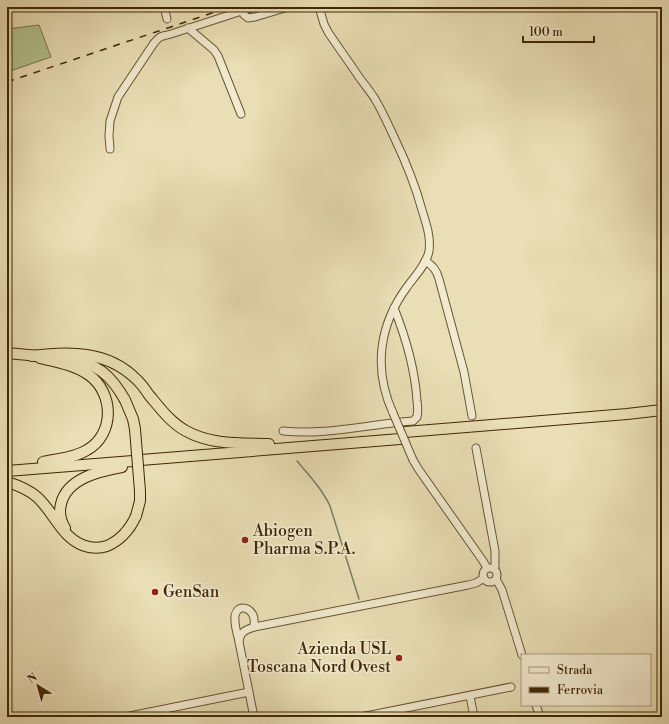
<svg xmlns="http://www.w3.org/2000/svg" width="669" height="724" font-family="'Libre Bodoni',serif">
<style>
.park{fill:#b3c290;stroke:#79744b}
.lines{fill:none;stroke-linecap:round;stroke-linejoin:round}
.stream{stroke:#748069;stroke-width:1.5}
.minor-casing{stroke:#6a5432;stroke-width:9}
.highway-casing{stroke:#3f2606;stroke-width:12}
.minor{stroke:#f1eacf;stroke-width:7}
.highway{stroke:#e9deb5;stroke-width:10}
.rail{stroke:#3f2606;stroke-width:1.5;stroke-dasharray:7 7;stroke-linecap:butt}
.minor-bridge-casing{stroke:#6a5432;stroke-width:9;stroke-linecap:butt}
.highway-bridge-casing{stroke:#3f2606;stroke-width:12;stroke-linecap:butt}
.minor-bridge{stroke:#f1eacf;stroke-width:7}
.highway-bridge{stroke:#e9deb5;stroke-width:10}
.poi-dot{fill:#8f2418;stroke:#f1eacf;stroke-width:1.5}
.labels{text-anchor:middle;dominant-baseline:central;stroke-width:3;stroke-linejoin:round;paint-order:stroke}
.poi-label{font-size:16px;fill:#3f2606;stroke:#f1eacf;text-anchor:start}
</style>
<rect width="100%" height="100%" fill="#e9deb5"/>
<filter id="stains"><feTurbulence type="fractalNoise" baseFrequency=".005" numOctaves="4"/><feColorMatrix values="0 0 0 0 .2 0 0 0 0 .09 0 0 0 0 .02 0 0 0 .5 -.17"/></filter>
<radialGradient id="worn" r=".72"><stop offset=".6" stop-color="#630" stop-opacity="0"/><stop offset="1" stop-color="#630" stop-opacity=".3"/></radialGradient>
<path class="park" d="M39 25 51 57 7 72V29Z"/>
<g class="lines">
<path class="stream" d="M297 461C309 475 322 489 330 506L359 599"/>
<g class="minor-casing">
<g id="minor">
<path d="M164 7 167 19"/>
<path d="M319 7 324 24 328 32C338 47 349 62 359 77 364 84 370 91 375 99 382 111 388 124 394 137 405 160 415 184 422 210 426 223 431 237 429 251 427 264 414 277 407 287 379 325 373 369 393 413"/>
<path d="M244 15 248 18 255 17 288 7"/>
<path d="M188 28 214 50 218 56 241 114"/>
<path d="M110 149 109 136 110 121 118 97 154 43C162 34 161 37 171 34L254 7"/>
<path d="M425 261C433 265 437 271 439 279L464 372 472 416"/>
<path d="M394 308C406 338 415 370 417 401 418 407 418 412 417 417L413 421 401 422"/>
<path d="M283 431C319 435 357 427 393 423"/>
<path d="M476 448 495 551V566L494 569"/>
<path d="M413 460 419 470 483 561 487 568"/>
<circle cx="490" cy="575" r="7"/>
<path d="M496 579 502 590 522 655"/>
<path d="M239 641C237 634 234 624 235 616 237 605 248 606 253 615 255 619 254 623 254 627"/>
<path d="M470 696 474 717"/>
<path d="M536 705 540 717"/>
<path d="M125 717 249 692"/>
<path d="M254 717 239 642C240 632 245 630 254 627L468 585 476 583 484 578"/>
<path d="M361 717 511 687"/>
</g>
</g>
<g class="highway-casing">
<g id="highway">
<path d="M7 353 39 356"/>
<path d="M32 356C69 351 107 351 135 378 141 383 145 389 149 395 160 408 171 423 186 431 211 445 241 443 269 444"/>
<path d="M40 358C57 362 75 365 89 375 114 393 115 434 87 450 74 458 57 459 43 462"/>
<path d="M67 359C96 362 111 375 125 400"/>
<path d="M405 432 627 414 662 410"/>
<path d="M141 460 400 439"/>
<path d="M7 471 133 461"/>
<path d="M7 482C17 485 29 490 37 497 55 513 63 542 89 547 95 548 101 548 107 546 121 540 130 529 136 516"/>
<path d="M65 528C60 520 59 512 61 504 67 478 100 471 122 467"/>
</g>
</g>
<use href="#minor" class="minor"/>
<use href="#highway" class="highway"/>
<path class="rail" d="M7 82 230 7"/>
<g class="minor-bridge-casing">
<path id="minor-bridge" d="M393 413 413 460"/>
</g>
<g class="highway-bridge-casing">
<path id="highway-bridge" d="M125 400 133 419 135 429 140 491V501L136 516"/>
</g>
<use href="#minor-bridge" class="minor-bridge"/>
<use href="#highway-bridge" class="highway-bridge"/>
</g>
<g class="poi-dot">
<circle cx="245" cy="540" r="4"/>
<circle cx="155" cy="592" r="4"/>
<circle cx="399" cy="658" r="4"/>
</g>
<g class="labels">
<g class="poi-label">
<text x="253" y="531">Abiogen<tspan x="253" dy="18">Pharma S.P.A.</tspan></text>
<text x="163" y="592">GenSan</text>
<text x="391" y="649" text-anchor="end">Azienda USL<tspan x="391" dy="18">Toscana Nord Ovest</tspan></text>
</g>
</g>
<rect width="669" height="724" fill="none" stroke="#e9deb5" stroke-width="24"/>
<rect x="8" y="8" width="653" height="708" fill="none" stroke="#3f2606" stroke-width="2"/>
<rect x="12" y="12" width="645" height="700" fill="none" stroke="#3f2606"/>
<rect x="521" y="654" width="130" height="52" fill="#f1eacf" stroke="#aa9c7f"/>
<rect x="529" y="667" width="20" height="6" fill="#f1eacf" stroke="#aa9c7f"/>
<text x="557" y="674" font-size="12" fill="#3f2606">Strada</text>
<rect x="529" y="687" width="20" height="6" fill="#3f2606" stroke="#aa9c7f"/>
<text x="557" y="694" font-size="12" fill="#3f2606">Ferrovia</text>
<g transform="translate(38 686) rotate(323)" stroke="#f1eacf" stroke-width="3" paint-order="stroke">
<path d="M0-3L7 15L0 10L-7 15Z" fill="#3f2606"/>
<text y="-6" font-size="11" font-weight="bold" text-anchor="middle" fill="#3f2606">N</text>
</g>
<path d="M523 36v6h71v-6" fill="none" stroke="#3f2606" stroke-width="2"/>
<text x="529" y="36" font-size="12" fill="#3f2606" stroke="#f1eacf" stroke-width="3" paint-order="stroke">100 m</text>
<rect width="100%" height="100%" filter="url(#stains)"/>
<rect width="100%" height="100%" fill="url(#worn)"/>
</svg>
